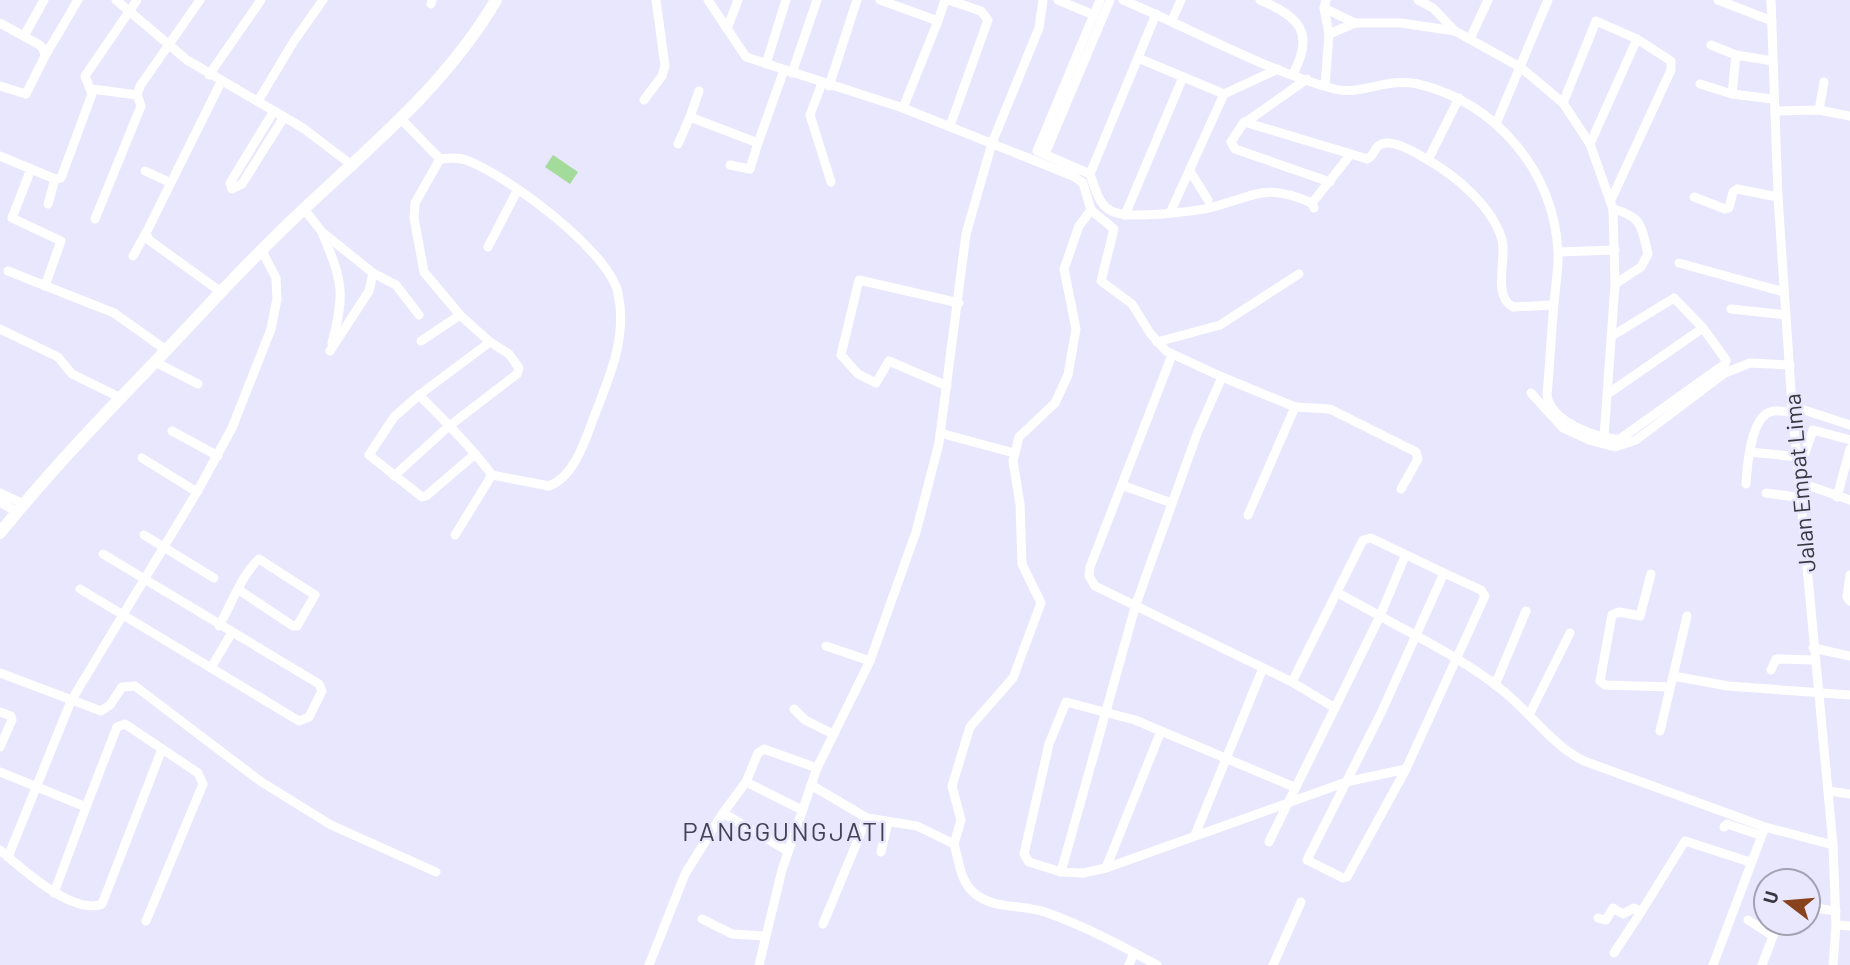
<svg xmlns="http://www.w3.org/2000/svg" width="1850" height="965" font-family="Barlow,sans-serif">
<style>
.green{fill:#a3db9a}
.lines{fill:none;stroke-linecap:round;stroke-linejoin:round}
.street{stroke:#fff;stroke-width:9}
.secondary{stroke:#fff;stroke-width:12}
.labels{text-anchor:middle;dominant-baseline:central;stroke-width:5;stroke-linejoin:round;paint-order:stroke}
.street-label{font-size:23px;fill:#393841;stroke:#e9e7fd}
.quarter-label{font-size:26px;letter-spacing:2px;fill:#434153;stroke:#e9e7fd}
</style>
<rect width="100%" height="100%" fill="#e9e7fd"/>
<path class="green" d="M553 155 578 172 570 184 545 167Z"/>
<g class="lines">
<g class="street">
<path d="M116 0 187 60 303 128 353 166"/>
<path d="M708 0 746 57 903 108 1073 176 1083 183 1091 210 1079 226 1064 269 1076 329 1068 375 1055 403 1019 437 1013 461 1020 504 1022 564 1041 603 1013 678 970 727 952 786 961 820 954 844"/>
<path d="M880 0 938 21 903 108"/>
<path d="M948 0 981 11 988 20 950 126"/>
<path d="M1058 0 1094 15"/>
<path d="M1100 0 1037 151 1090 174 1156 14"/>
<path d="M1123 0C1192 29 1262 69 1334 89 1361 96 1387 77 1418 84 1496 103 1553 170 1558 251 1559 269 1555 287 1554 304 1551 334 1550 364 1547 394 1549 421 1597 439 1620 439L1725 364 1726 360 1703 328 1609 393"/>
<path d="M1260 0C1300 17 1315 33 1293 74"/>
<path d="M1418 0 1433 8 1455 31 1520 67 1537 81 1563 103 1590 144 1613 209 1615 284 1604 437"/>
<path d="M1718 0 1772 21"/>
<path d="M1771 0 1778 197 1792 406 1833 845 1836 925 1833 965"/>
<path d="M431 4 432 0"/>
<path d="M1324 8 1355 23"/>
<path d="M1172 20 1181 0"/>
<path d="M938 21 945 0"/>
<path d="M0 23 38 44 43 48 45 56 26 94 0 86"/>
<path d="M727 29 738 0"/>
<path d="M1329 34 1355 23H1401L1455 31"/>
<path d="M24 36 44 0"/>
<path d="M1470 39 1488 0"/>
<path d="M1711 45 1736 55 1773 61"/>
<path d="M45 56 78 0"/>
<path d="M766 64 786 0"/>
<path d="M792 73 817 0"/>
<path d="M209 75 261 0"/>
<path d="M822 83 810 115 831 182"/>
<path d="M1700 84 1732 94 1773 99"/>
<path d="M829 86 857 0"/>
<path d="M1325 86 1329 34 1324 8 1326 0"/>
<path d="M92 89 137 95"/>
<path d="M699 91 690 117 758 143 784 70"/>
<path d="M1224 94 1278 69"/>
<path d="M1732 94 1736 55"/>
<path d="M644 100 662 76 665 66 656 0"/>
<path d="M258 101 294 41 323 0"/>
<path d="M1563 103 1596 21 1637 39 1671 61V70L1611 200"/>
<path d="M1819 110 1824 82"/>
<path d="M274 111 230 183 232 189 242 184 284 117"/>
<path d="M1775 111 1819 110 1850 116"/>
<path d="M1246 122 1307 79"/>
<path d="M1496 124 1548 0"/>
<path d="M678 144 690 117"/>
<path d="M1590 144 1637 39"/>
<path d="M1045 154 1110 0"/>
<path d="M0 156 55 179 61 178 92 94 85 76 137 0"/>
<path d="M440 159C449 158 457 157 466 160 507 175 609 251 618 293 628 339 608 380 592 422 584 444 573 477 549 486L492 475C471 447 444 420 419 395L394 417 369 455 422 497 426 496 474 455"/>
<path d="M1428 160C1456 176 1493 207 1502 240 1507 259 1492 296 1513 307L1553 305"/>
<path d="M730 165 750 169 758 143"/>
<path d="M31 169 12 218 61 241 45 286"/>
<path d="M145 171 169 182"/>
<path d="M1190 171 1208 200"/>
<path d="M1090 174C1101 207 1104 216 1141 215 1150 214 1160 215 1170 213L1224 94 1138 58"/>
<path d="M1330 182 1235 149 1231 142 1244 122 1351 154"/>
<path d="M1694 197 1725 209 1729 208 1733 192 1737 189 1778 197"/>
<path d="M48 204 55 179"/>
<path d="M1314 208 1312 203 1351 154 1367 159C1374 156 1373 151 1378 146 1391 136 1417 154 1428 160L1459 98"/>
<path d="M304 209 322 232 373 273 369 291 330 351"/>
<path d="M1613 209C1643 217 1641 226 1648 254L1641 267 1615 284"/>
<path d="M1091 210 1114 229 1101 281 1132 304 1150 333 1166 351 1222 377 1197 434 1136 604 1061 872 1083 873 1106 868 1288 803 1335 708"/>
<path d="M1170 213C1184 212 1199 211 1213 207 1258 195 1265 183 1312 203"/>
<path d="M1125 215 1183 77"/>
<path d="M95 219 141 106 137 95 140 86 200 0"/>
<path d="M323 235C343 282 345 294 332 343"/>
<path d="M488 247 517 191"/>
<path d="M1558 252 1615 250"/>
<path d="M133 256 146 233"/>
<path d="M1679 263 1784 292"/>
<path d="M8 271 114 313 166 350"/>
<path d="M373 273 396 285 419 315"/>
<path d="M221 292 149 240 146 233 221 82"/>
<path d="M1731 309 1786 315"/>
<path d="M0 329 58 357 72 374 119 397"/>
<path d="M1612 336 1674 298 1703 328"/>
<path d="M421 341 460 315"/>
<path d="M1157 342 1220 325 1299 274"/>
<path d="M1172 355 1090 567 1089 576 1095 586 1292 682 1335 708 1380 616C1421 639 1465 660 1502 690 1530 712 1552 745 1584 761L1765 827 1833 845"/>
<path d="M155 362 198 384"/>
<path d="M1222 377 1295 407 1248 515"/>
<path d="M947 386 889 361 876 383 858 374 841 355 859 280 959 303"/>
<path d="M1531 393 1563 428 1589 440 1615 447 1636 440 1725 373 1750 363 1790 365"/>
<path d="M419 395 490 342"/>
<path d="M1792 406 1850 425"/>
<path d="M1295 407 1330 409 1416 452 1418 459 1401 489"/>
<path d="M172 431 218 456"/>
<path d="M940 433 1014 453"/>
<path d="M1750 452 1799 457"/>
<path d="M142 458 197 492"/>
<path d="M1801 464 1813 430 1850 440"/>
<path d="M394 476 448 427 517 374 519 368 509 354 490 342 460 315 424 272 414 218 415 203 440 159 402 120"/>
<path d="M1801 483 1850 500"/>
<path d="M1746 484C1747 467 1751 418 1770 412 1777 409 1786 412 1793 413"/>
<path d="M1124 486 1172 503"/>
<path d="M0 493 24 504"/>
<path d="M1766 493 1803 498"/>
<path d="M1837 497 1850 449"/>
<path d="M0 502 17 512"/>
<path d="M144 535 214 578"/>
<path d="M455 535 492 475"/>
<path d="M1444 573 1481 590 1485 596 1406 769 1347 877 1343 878 1307 860 1381 713Z"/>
<path d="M1651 574 1640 616 1619 612 1612 615 1600 681 1605 685 1670 687"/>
<path d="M1850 575 1847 597 1850 601"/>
<path d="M80 589 299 721 309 717 322 691 319 684 103 554"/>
<path d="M1338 593 1380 616 1405 556"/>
<path d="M219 626C231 605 242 574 259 559L315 595 297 626H293L239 590"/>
<path d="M826 646 870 661"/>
<path d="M1813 648 1850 656"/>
<path d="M212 666 231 634"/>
<path d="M1771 670 1776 659 1814 660"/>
<path d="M0 673 101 711 110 705 122 687 135 686 260 781 331 825 436 872"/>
<path d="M1673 676 1687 616"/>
<path d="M1292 682 1363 540 1371 538 1444 573"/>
<path d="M1495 685 1526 611"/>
<path d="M794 709 805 720 833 734"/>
<path d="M0 712 11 716 12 720 0 747"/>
<path d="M1530 713 1570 633"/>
<path d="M1660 731 1673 676 1728 686 1850 695"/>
<path d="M0 772 86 807 117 727 125 724 198 773 203 784 146 921"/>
<path d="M746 782 758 753 764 749 817 768"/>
<path d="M811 785 867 818 917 826 954 844C959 861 960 881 974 893 994 910 1022 904 1045 912 1085 926 1120 945 1157 965"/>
<path d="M1828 791 1850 794"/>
<path d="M723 813 746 782 802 810"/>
<path d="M1724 827 1727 824 1760 835"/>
<path d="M1195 835 1263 668"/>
<path d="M1269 842 1288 803 1346 782 1406 769"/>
<path d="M0 850C20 867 73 916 102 904L162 749"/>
<path d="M881 852 888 822"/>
<path d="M8 857 71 701 197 492 232 428 271 329 277 299 276 278 262 251"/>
<path d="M1106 868 1161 731"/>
<path d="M1061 872 1029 862 1024 854 1049 744 1066 702 1135 720 1294 787"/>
<path d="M54 893 86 807"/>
<path d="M1808 907 1836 911"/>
<path d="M1598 918 1606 920 1613 908 1623 914 1634 908 1641 912 1685 841 1750 862"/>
<path d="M702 919 732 934 765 936"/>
<path d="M1748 920 1773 936"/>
<path d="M823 924 867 818"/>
<path d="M1836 925 1850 926"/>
<path d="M1614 953 1641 912"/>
<path d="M649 965 685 874 723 813 788 851"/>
<path d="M759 965 782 870 817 768 870 661 916 532 939 443 966 234 992 143 1039 28 1043 0"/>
<path d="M1129 965 1134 953"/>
<path d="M1273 965 1301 902"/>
<path d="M1713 965 1765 827"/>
<path d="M1762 965 1778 923"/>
</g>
<path class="secondary" d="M0 533C49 472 102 417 156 361 199 316 240 270 285 227 360 154 442 92 496 0"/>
</g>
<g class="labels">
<g class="street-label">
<text transform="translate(1799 483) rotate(-95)">Jalan Empat Lima</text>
</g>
<g class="quarter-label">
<text x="785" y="830">PANGGUNGJATI</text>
</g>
</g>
<g transform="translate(1787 902) rotate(286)"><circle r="33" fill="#e9e7fd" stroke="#a3a1b2" stroke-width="2"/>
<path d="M0-5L12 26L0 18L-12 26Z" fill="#89421e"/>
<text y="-10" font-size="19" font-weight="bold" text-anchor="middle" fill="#393841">U</text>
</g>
</svg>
